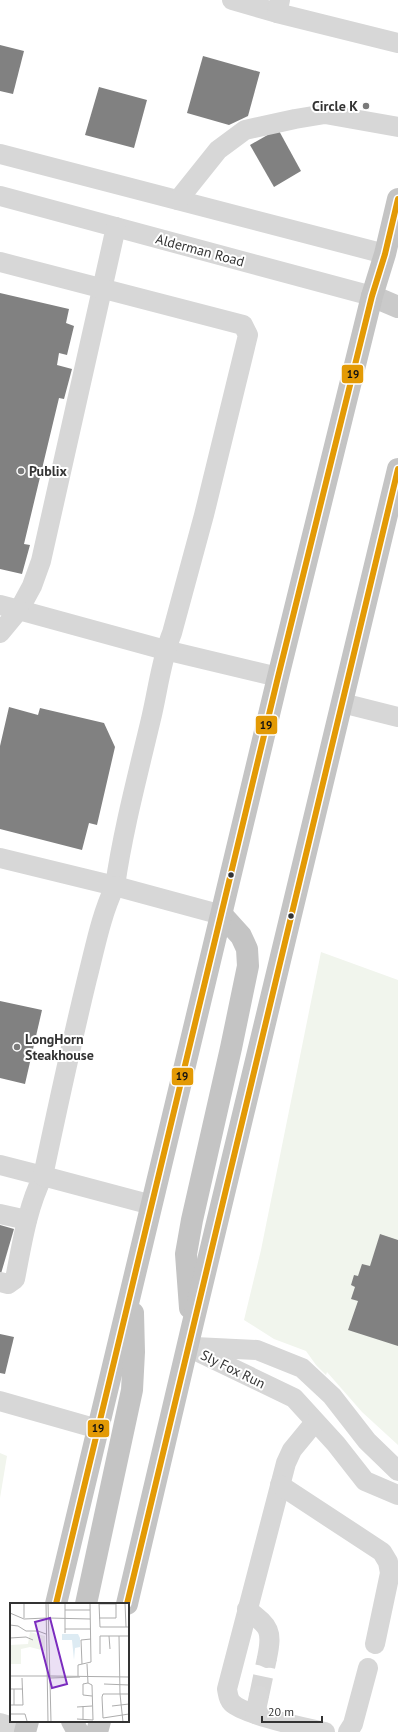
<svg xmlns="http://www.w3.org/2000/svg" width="398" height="1732" font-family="'PT Sans',sans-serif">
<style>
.green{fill:#f1f5ed}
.building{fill:#818181}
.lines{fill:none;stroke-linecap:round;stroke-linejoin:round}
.minor-tunnel{stroke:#d6d6d6;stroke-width:20;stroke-dasharray:20 10;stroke-linecap:butt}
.minor{stroke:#d7d7d7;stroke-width:20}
.major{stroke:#cacaca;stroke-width:22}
.highway{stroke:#c4c4c4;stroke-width:22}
.bus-1-casing{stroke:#fff;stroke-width:9}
.bus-1{stroke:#e39a05;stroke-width:6}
.poi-dot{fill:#7a7a7a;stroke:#fff;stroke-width:1.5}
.bus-dot{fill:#333;stroke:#fff;stroke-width:1.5}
.labels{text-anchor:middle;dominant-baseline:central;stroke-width:4;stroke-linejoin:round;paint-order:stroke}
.poi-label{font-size:14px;font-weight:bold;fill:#333;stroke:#fff;text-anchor:start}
.street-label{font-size:14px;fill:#333;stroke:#fff}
.inset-road{fill:none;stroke:#adadad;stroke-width:1}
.view{fill:#7b2cbf;fill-opacity:0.15;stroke:#7b2cbf;stroke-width:2}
.inset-edge{fill:none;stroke:#333;stroke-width:2}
.line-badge{stroke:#fff;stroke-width:1.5}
.pale-badge-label{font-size:11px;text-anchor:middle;font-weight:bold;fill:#111}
</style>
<rect width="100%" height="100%" fill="#fff"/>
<g class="green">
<path d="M321 952 398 980V1445L362 1412 327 1372 326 1375 316 1365 306 1351 274 1339 244 1320 261 1250Z"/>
<path d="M0 1453 7 1456 0 1498Z"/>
</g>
<g class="building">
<path d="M0 45 24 51 13 94 0 91Z"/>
<path d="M203 56 260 72 248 116 229 125 187 113Z"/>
<path d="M99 87 147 100 134 148 85 135Z"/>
<path d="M278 129 301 171 274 187 250 145Z"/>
<path d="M0 293 69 309 66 323 74 326 67 355 59 353 57 365 72 369 64 399 59 398 24 544 30 545 22 574 0 569Z"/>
<path d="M9 707 38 715 40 708 104 723 115 747 97 825 89 823 82 850 0 829V746Z"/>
<path d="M0 1001 42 1010 25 1084 0 1078Z"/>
<path d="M0 1225 14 1229 0 1277Z"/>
<path d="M380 1234 398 1240V1346L348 1330 358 1301 351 1299 355 1287 351 1285 354 1275 358 1276 362 1264 370 1266Z"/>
<path d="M0 1334 14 1337 5 1374 0 1373Z"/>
</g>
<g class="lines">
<path class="minor-tunnel" d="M259 1696 267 1658"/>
<g class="minor">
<path d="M232 0 277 13"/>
<path d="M280 0 277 13 398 43"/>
<path d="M0 154 385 254"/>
<path d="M0 196 372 296"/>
<path d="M178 200 218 150 245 130 295 119 325 114 398 127"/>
<path d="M116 227 41 561 32 586 19 610 165 650 278 677"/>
<path d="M0 262 243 325 248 335 204 515 172 633C161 660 158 690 151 719 138 774 123 830 115 886L0 858"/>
<path d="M0 605 19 610 0 633"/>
<path d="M342 703 398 717"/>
<path d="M0 1165 43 1176C27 1208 22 1244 15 1279L8 1284 0 1282"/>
<path d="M152 1205 43 1176C57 1110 71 1045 87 979 95 948 101 915 115 886L222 915"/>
<path d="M0 1214 27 1220"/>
<path d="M188 1347 294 1398 336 1444 365 1481 398 1495"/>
<path d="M195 1347 257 1350 302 1368 332 1396 367 1441 398 1471"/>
<path d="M0 1401 98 1429"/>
<path d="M315 1422 292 1450 286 1463 227 1689C228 1694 228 1699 232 1703 244 1715 306 1728 325 1732"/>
<path d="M280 1485 382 1552 388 1562 390 1573 375 1644"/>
<path d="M247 1609C269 1627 273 1629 267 1658"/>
<path d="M255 1714 259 1696"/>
<path d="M0 1723 26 1731"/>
<path d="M348 1732 353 1724 368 1668"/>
</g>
<path class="major" d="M372 296 398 307"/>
<g class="highway">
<path d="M190 1308 186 1254 192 1220 231 1048 248 966 247 949 241 936 222 915"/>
<path d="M56 1604 278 677 372 296 385 254 398 199"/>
<path d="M86 1604 132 1390 134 1352 133 1313"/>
<path d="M127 1604 192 1327 398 469"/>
<path d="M72 1721 78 1732"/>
<path d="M25 1732 28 1721"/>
<path d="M97 1732 100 1721"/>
</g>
<g class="bus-1-casing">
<g id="bus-1">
<path d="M56 1604 278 677 372 296 385 254 398 199"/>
<path d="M127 1604 398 469"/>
</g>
</g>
<use href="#bus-1" class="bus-1"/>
</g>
<g class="poi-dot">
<circle cx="366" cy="106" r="4"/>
<circle cx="21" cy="471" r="4"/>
<circle cx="17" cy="1047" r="4"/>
</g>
<g class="bus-dot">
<circle cx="231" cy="875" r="3.5"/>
<circle cx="291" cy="916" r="3.5"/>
</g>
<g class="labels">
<g class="poi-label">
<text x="358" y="106" text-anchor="end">Circle K</text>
<text x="29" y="471">Publix</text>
<text x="25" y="1039">LongHorn<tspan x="25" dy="16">Steakhouse</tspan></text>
</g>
<g class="street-label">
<text transform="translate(200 250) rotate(15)">Alderman Road</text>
<text transform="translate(233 1369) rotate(26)">Sly Fox Run</text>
</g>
</g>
<g transform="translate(10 1603)">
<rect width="119" height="119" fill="#fff"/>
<path d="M20 29 35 33V48L20 44 11 46V61H0V42L18 41Z" fill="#f1f5ed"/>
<path d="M52 31H68L70 35V44L65 45 64 57 62 37H52Z" fill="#ddebf3"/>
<path class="inset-road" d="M14 0V15M36 0 38 119M38 0 41 119M55 0V30M89 0 90 24H119M115 0 116 24M89 1H106V15H89M55 7H80M0 10 14 16 36 15M39 15 80 16M0 22 8 23 16 28M55 26H80M16 28H28L36 31M99 33 100 46M109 33 110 91 113 119M0 35 16 34 23 37M90 51V33H119M72 61 71 37 81 36M77 61 78 80M0 73H38M40 73 119 74M68 73V62L81 59 80 0M40 75 70 74M78 80 73 81V92L82 93M94 81 119 82M0 86H13M4 86V102M119 91H93L92 94 93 115 119 111M0 102H13L12 75M73 103V117M102 103 119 101M67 104 82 103M0 111H15L17 118M67 116 83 117 82 82 78 80"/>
<path class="view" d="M40 15 57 81 42 85 25 19Z"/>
<rect width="119" height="119" class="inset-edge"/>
</g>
<g class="line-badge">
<rect x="341" y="364" width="23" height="20" rx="4" fill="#e39a05"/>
<rect x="255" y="715" width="23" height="20" rx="4" fill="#e39a05"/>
<rect x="171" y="1067" width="23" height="19" rx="4" fill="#e39a05"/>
<rect x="87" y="1419" width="23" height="19" rx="4" fill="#e39a05"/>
</g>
<g class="pale-badge-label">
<text x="353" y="378">19</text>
<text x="266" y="729">19</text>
<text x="182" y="1080">19</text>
<text x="98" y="1432">19</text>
</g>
<path d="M262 1716v6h60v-6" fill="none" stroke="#333333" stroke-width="2"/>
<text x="268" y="1716" font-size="12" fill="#333333" stroke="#ffffff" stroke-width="3" paint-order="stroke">20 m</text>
</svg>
